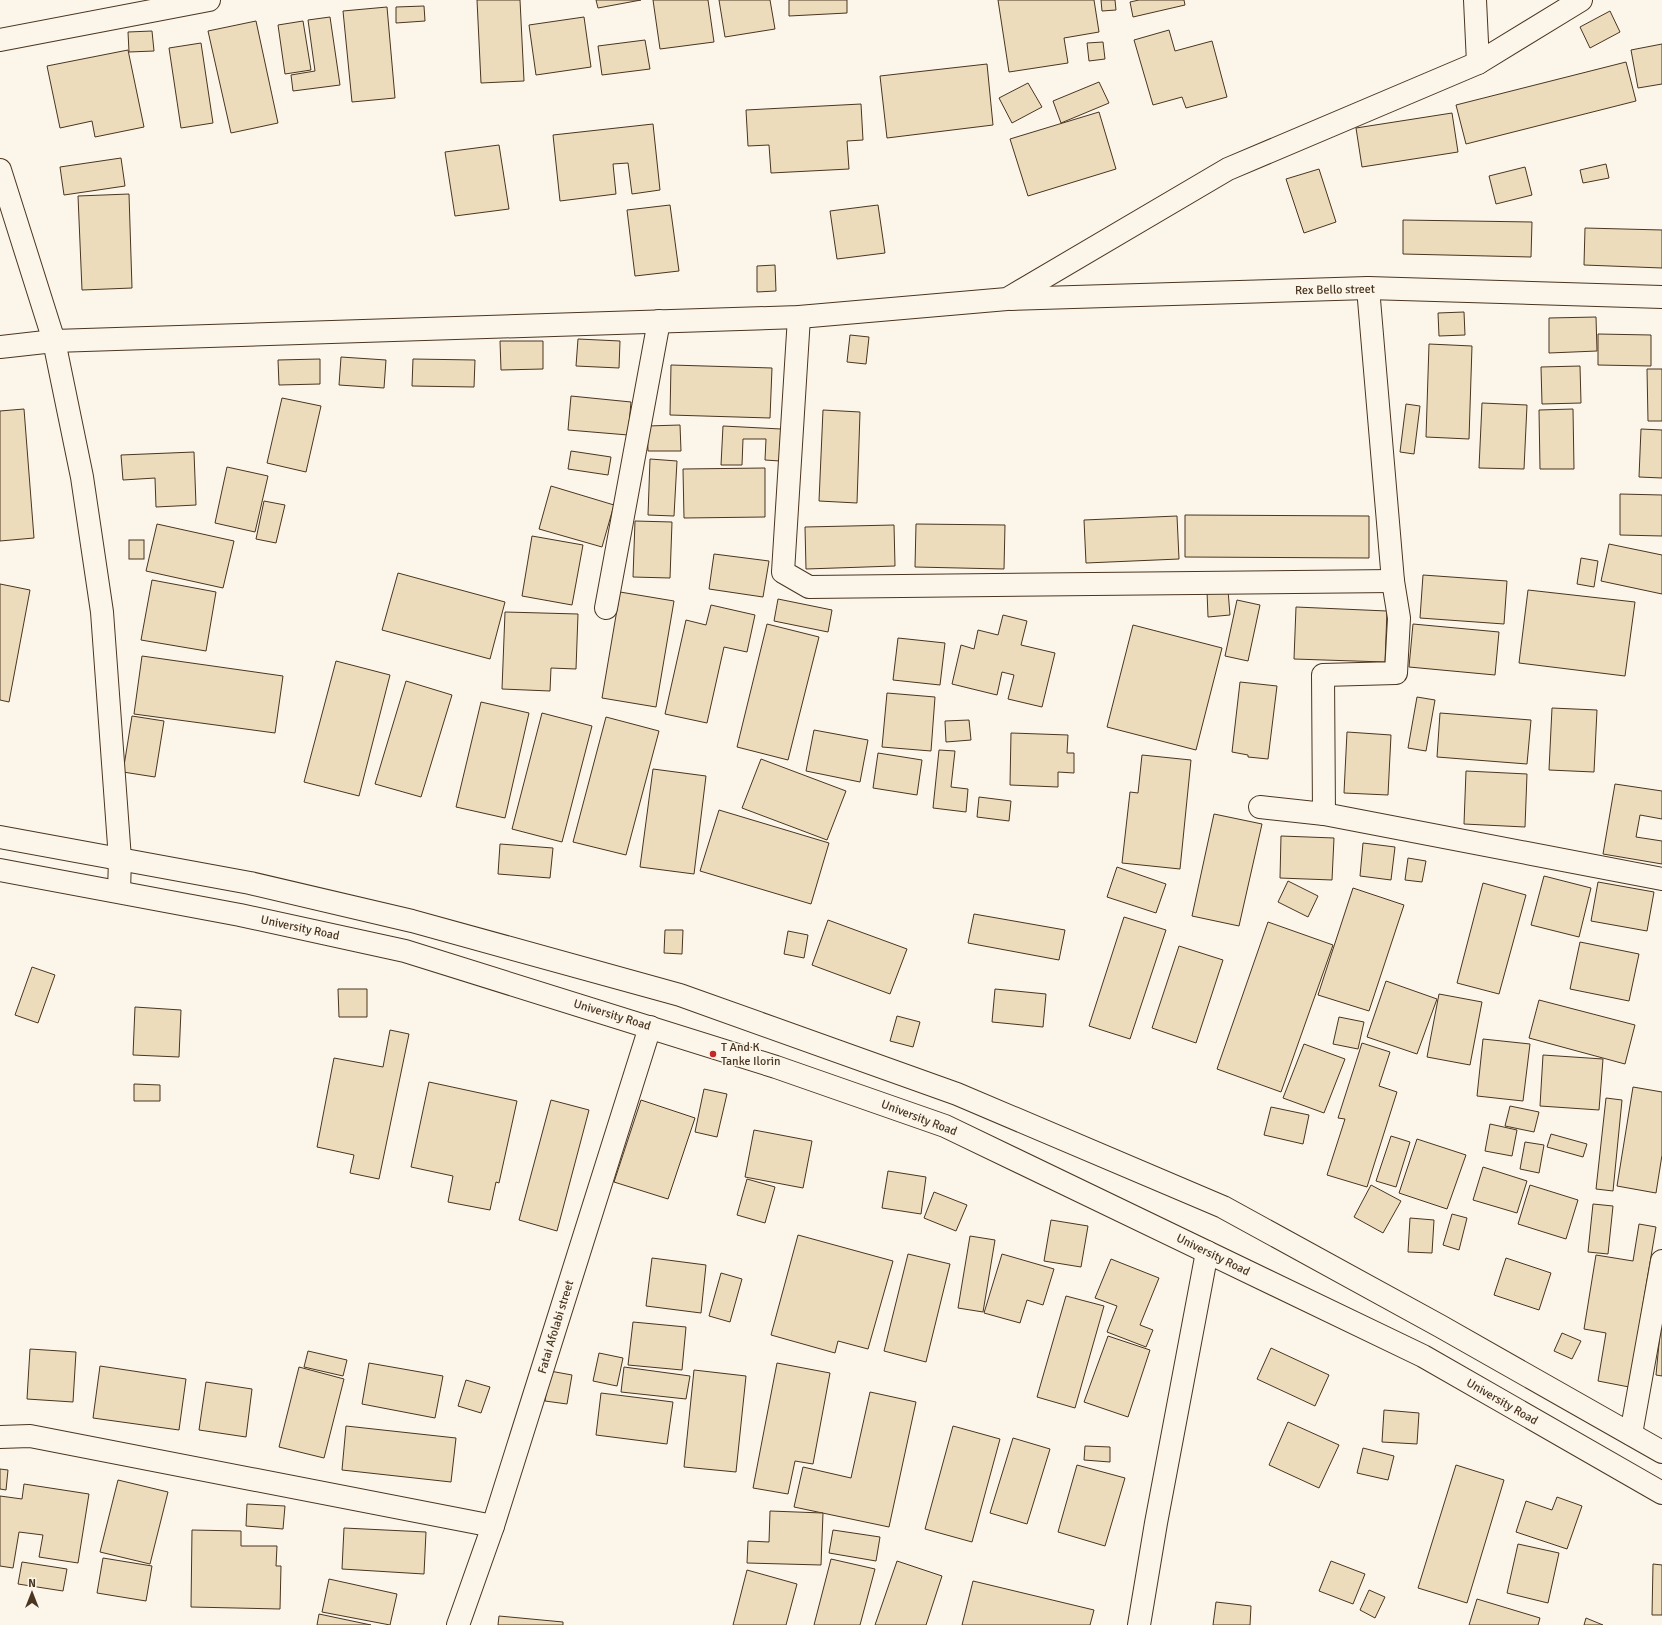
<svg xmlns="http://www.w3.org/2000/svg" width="1662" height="1625" font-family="Signika,sans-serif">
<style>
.building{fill:#ecdcbc;stroke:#4a3520}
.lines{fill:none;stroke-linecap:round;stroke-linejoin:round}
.street-casing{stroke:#4a3520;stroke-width:24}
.primary-casing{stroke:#4a3520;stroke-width:24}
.street{stroke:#fbf6e9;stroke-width:22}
.primary{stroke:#fbf6e9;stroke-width:22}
.poi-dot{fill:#c62828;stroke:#fbf6e9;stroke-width:1.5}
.labels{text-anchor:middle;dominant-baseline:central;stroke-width:3;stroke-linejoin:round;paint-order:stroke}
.street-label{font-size:12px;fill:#4a3520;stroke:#fbf6e9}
.poi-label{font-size:12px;fill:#4a3520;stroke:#fbf6e9;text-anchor:start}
</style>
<rect width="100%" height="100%" fill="#fbf6e9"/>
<g class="building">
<path d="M477 0H520L524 81 481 83Z"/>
<path d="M596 0H641L598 8Z"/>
<path d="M653 0H708L714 42 660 49Z"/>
<path d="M719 0H770L775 29 725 37Z"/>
<path d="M789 0H847V13L789 16Z"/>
<path d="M998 0H1094L1099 32 1064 38 1068 63 1009 72Z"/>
<path d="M1101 0H1115L1116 10 1102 11Z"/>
<path d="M1139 0H1184L1185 5 1133 17 1130 2Z"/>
<path d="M424 6 425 21 396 23V7Z"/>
<path d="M387 7 395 98 352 102 343 11Z"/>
<path d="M1610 11 1620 32 1590 48 1580 27Z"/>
<path d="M330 17 340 85 293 91 291 75 315 71 308 20Z"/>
<path d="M584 17 591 67 536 75 529 25Z"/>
<path d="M256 21 278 123 231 133 208 31Z"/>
<path d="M303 21 311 70 285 74 278 25Z"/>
<path d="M1169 30 1175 51 1212 41 1227 97 1186 108 1182 97 1153 105 1134 40Z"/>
<path d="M152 31 154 51 129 52 128 32Z"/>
<path d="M645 40 650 69 602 75 598 46Z"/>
<path d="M1103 42 1105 59 1089 61 1087 43Z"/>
<path d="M201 43 213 123 181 128 169 48Z"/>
<path d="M1662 44V84L1638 88 1631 50Z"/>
<path d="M128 50 144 127 95 137 92 121 60 128 47 66Z"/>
<path d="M1626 62 1636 101 1466 144 1456 105Z"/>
<path d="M987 64 993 125 887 138 880 76Z"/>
<path d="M1099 82 1109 103 1061 123 1053 101Z"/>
<path d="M1028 83 1042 107 1012 123 999 98Z"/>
<path d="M861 104 863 140 847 141 849 169 771 173 769 145 748 146 746 110Z"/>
<path d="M1099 112 1116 169 1028 196 1010 139Z"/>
<path d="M1452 113 1458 152 1362 167 1356 128Z"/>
<path d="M653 124 660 190 632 194 628 163 613 164 616 194 560 201 553 135Z"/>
<path d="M499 145 509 209 455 216 445 152Z"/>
<path d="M121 158 125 186 64 195 60 167Z"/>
<path d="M1606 164 1609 178 1583 183 1580 170Z"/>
<path d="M1525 167 1532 195 1496 204 1489 176Z"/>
<path d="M1319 169 1336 222 1304 233 1286 179Z"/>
<path d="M129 194 132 288 82 290 78 196Z"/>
<path d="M670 205 679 271 635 276 627 210Z"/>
<path d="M878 205 885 253 837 259 830 211Z"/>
<path d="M1403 220 1532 222 1531 257 1403 254Z"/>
<path d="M1585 228 1662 230V268L1584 265Z"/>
<path d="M775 265 776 291 757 292V266Z"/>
<path d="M1464 312 1465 335 1439 336 1438 313Z"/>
<path d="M1596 317 1597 351 1549 353V318Z"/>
<path d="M1598 334 1651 335V366L1598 365Z"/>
<path d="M850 335 869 337 866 364 847 362Z"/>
<path d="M578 339 620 341 619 368 576 366Z"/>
<path d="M500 341H543V369L501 370Z"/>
<path d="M1429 344 1472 346 1469 439 1426 437Z"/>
<path d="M341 357 386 360 384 388 339 385Z"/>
<path d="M320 359V384L279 385 278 360Z"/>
<path d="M413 359 475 360 474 387 412 386Z"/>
<path d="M671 365 772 368 770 418 670 415Z"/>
<path d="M1580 366 1581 403 1542 404 1541 367Z"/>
<path d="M1647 369H1662V421H1648Z"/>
<path d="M571 396 631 402 628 435 568 430Z"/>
<path d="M282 398 321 406 306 472 267 463Z"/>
<path d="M1482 403 1527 405 1524 469 1479 468Z"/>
<path d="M1406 404 1420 406 1414 454 1400 452Z"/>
<path d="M24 409 34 538 0 541V411Z"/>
<path d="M1573 409 1574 469H1540L1539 410Z"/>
<path d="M823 410 860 412 857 503 819 501Z"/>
<path d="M680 425 681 451H648L647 426Z"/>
<path d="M723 426 781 429 780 461 765 460 766 439H743L742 465H721Z"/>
<path d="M1641 429 1662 430V478L1639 477Z"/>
<path d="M571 451 611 457 608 475 568 469Z"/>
<path d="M194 452 196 505 156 507 155 478 123 480 121 455Z"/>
<path d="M650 459 677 461 674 516 648 515Z"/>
<path d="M227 467 268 476 255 532 215 523Z"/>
<path d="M765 468V517L684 518 683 469Z"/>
<path d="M551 486 614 505 602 547 539 529Z"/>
<path d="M1620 494 1662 495V536L1620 535Z"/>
<path d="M264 501 285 505 276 543 256 539Z"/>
<path d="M1185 515 1369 516V558L1185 557Z"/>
<path d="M1177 516 1179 559 1086 563 1084 520Z"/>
<path d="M635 521 672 522 670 578 633 577Z"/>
<path d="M157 524 234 541 223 588 146 571Z"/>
<path d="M916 524 1005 525 1004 569 915 567Z"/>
<path d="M894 525 895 566 806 569 805 527Z"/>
<path d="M532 536 583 545 572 605 522 596Z"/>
<rect x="129" y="540" width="15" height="19"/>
<path d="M1609 544 1662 555V594L1601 581Z"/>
<path d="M714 554 769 561 763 597 709 589Z"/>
<path d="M1581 558 1598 561 1594 587 1577 584Z"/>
<path d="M398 573 505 602 490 659 382 630Z"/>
<path d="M1423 575 1507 581 1504 624 1420 618Z"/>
<path d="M152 580 216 592 206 651 141 640Z"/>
<path d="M0 584 30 590 9 702 0 700Z"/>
<path d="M1228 590 1230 615 1208 617 1207 591Z"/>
<path d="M1528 590 1635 602 1625 676 1519 663Z"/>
<path d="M620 592 674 601 656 707 602 698Z"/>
<path d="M778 599 832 610 828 632 774 621Z"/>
<path d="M1237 600 1260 605 1248 661 1225 656Z"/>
<path d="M711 605 755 615 747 652 724 647 707 723 665 714 686 620 706 625Z"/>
<path d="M1296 607 1387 611 1385 662 1294 659Z"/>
<path d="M505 612 578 614 576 669 551 668 550 691 502 689Z"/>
<path d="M1003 615 1027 621 1021 645 1055 653 1042 707 1008 699 1014 675 1002 672 997 695 952 684 961 645 974 649 978 630 998 635Z"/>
<path d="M767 624 819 637 788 760 737 747Z"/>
<path d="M1413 624 1499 632 1495 675 1409 667Z"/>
<path d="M1133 625 1222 648 1196 750 1107 727Z"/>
<path d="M898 638 945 643 940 685 893 680Z"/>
<path d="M142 656 283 676 275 733 134 714Z"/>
<path d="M336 661 390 675 359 796 304 782Z"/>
<path d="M406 681 452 695 421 797 375 784Z"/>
<path d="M1240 682 1277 686 1268 759 1248 757V755L1232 752Z"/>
<path d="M887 693 935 697 931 751 882 747Z"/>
<path d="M1417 697 1435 700 1426 751 1408 748Z"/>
<path d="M481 702 529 713 505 818 456 807Z"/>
<path d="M1552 708 1597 710 1594 772 1549 770Z"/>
<path d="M542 713 592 726 562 842 512 829Z"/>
<path d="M1440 713 1531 720 1527 764 1437 757Z"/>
<path d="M132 716 164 721 155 777 123 772Z"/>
<path d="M606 717 659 731 626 855 573 842Z"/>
<path d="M969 720 971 740 946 742 945 721Z"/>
<path d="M814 730 868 740 860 782 806 771Z"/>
<path d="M1347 732 1391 735 1388 795 1344 793Z"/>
<path d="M1011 733 1068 735 1067 753H1074V773L1058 772V787L1010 785Z"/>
<path d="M939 750 955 751 951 787 968 789 966 812 933 808Z"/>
<path d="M878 753 922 760 917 795 873 788Z"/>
<path d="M1142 755 1191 760 1180 869 1122 863 1130 792 1138 793Z"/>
<path d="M761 759 846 791 827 840 742 808Z"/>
<path d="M653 769 706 776 694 874 640 867Z"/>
<path d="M1466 771 1527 774 1525 827 1464 824Z"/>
<path d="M1615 784 1662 791V819L1640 815 1636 837 1662 841V864L1603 854Z"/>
<path d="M979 797 1011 801 1009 821 977 817Z"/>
<path d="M719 810 829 843 811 904 700 871Z"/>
<path d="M1214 814 1262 824 1239 926 1192 916Z"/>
<path d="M1281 836 1334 838 1332 880 1280 878Z"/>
<path d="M1363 843 1395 847 1391 880 1360 876Z"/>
<path d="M500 844 553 848 550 878 498 874Z"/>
<path d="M1408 858 1426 861 1422 882 1405 880Z"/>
<path d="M1117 867 1166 884 1156 913 1107 897Z"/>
<path d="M1544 876 1591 888 1579 937 1531 925Z"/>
<path d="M1288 881 1318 896 1308 917 1278 902Z"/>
<path d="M1598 882 1654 892 1647 931 1591 921Z"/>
<path d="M1483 883 1526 895 1499 994 1457 983Z"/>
<path d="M1353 888 1404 905 1369 1011 1318 995Z"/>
<path d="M974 914 1065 930 1059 960 968 943Z"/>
<path d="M1124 917 1166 930 1130 1039 1089 1026Z"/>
<path d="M828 920 907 949 890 994 812 965Z"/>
<path d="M1268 922 1333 945 1281 1092 1217 1069Z"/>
<path d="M665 930H683L682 954 664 953Z"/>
<path d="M788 931 808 935 804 958 784 954Z"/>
<path d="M1580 942 1639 954 1629 1001 1570 989Z"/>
<path d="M1179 946 1223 960 1196 1043 1152 1028Z"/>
<path d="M32 967 55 975 38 1023 15 1015Z"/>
<path d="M1386 981 1437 999 1417 1054 1367 1037Z"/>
<path d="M338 989H367V1017H339Z"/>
<path d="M995 989 1046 994 1043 1027 992 1022Z"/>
<path d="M1439 994 1482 1002 1470 1065 1427 1057Z"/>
<path d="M1539 1000 1635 1025 1625 1064 1529 1038Z"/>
<path d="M135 1007 181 1010 179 1057 133 1055Z"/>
<path d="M897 1016 920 1022 913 1047 890 1041Z"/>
<path d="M1339 1017 1364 1022 1358 1049 1333 1044Z"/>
<path d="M390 1030 409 1034 379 1179 350 1173 354 1155 317 1147 334 1058 383 1067Z"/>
<path d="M1483 1039 1530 1044 1523 1101 1477 1096Z"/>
<path d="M1362 1043 1390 1052 1379 1086 1397 1092 1367 1187 1327 1175 1345 1119 1338 1118Z"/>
<path d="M1304 1044 1345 1059 1324 1113 1283 1098Z"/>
<path d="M1543 1055 1603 1059 1599 1110 1540 1106Z"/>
<path d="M429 1082 517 1101 499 1183 496 1182 490 1210 448 1202 453 1176 411 1167Z"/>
<path d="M134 1084 160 1085V1101H134Z"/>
<path d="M1633 1087 1662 1092V1155L1656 1193 1617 1186Z"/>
<path d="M704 1089 727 1094 717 1137 695 1132Z"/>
<path d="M1606 1098 1622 1100 1613 1191 1596 1189Z"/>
<path d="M551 1100 589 1110 557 1231 519 1220Z"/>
<path d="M641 1100 695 1118 668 1199 614 1182Z"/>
<path d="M1510 1106 1539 1112 1534 1132 1505 1126Z"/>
<path d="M1271 1107 1309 1115 1303 1144 1264 1135Z"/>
<path d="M1490 1124 1517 1130 1512 1156 1485 1151Z"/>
<path d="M754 1130 812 1141 803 1188 745 1177Z"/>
<path d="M1551 1134 1587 1144 1583 1157 1547 1147Z"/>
<path d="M1391 1136 1410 1142 1396 1187 1376 1181Z"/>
<path d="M1417 1139 1466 1155 1447 1209 1399 1193Z"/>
<path d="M1525 1142 1544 1145 1539 1173 1520 1169Z"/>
<path d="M1483 1167 1527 1181 1517 1213 1473 1200Z"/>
<path d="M888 1171 926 1177 921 1214 882 1208Z"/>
<path d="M747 1179 775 1187 765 1223 737 1215Z"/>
<path d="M1371 1185 1401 1201 1383 1233 1354 1217Z"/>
<path d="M1530 1185 1578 1200 1566 1239 1518 1224Z"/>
<path d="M934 1192 967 1205 956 1231 924 1218Z"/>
<path d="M1593 1204 1613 1206 1608 1254 1588 1252Z"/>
<path d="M1452 1214 1467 1218 1459 1250 1443 1245Z"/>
<path d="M1410 1218 1434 1220 1432 1253 1408 1252Z"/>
<path d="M1051 1220 1088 1226 1081 1267 1044 1261Z"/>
<path d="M1639 1224 1656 1227 1629 1387 1598 1381 1606 1333 1584 1329 1596 1255 1633 1261Z"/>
<path d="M798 1235 893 1261 868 1349 838 1341 835 1353 771 1335Z"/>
<path d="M970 1236 995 1240 983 1312 958 1308Z"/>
<path d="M908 1254 950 1264 926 1362 884 1351Z"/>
<path d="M1002 1254 1054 1269 1043 1305 1027 1300 1020 1323 984 1313Z"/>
<path d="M652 1258 706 1265 701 1313 646 1306Z"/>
<path d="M1506 1258 1551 1273 1539 1310 1494 1295Z"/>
<path d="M1111 1259 1159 1278 1140 1325 1153 1330 1146 1347 1107 1332 1117 1306 1095 1298Z"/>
<path d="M721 1273 742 1279 730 1322 709 1316Z"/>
<path d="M1066 1296 1104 1306 1075 1408 1037 1397Z"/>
<path d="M1662 1312V1376L1656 1375Z"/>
<path d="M633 1322 686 1327 682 1370 628 1365Z"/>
<path d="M1562 1333 1581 1341 1572 1359 1554 1351Z"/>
<path d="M1108 1336 1150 1350 1128 1417 1084 1402Z"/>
<path d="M1271 1348 1329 1375 1315 1406 1257 1379Z"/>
<path d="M30 1349 76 1352 73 1402 27 1399Z"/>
<path d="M308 1351 347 1360 343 1376 304 1367Z"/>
<path d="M599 1353 623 1358 617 1386 593 1381Z"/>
<path d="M369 1363 443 1376 435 1418 362 1404Z"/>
<path d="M777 1363 830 1373 813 1464 795 1461 788 1494 753 1488Z"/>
<path d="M100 1366 186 1379 179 1430 93 1418Z"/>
<path d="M299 1367 344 1379 324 1458 279 1447Z"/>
<path d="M624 1367 690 1376 686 1399 621 1392Z"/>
<path d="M694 1370 746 1376 736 1472 684 1467Z"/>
<path d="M550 1371 572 1375 567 1404 545 1401Z"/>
<path d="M466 1380 490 1387 481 1413 458 1406Z"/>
<path d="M206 1382 252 1389 246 1437 199 1430Z"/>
<path d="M870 1392 916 1402 889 1527 794 1507 803 1467 851 1478Z"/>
<path d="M601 1393 673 1402 667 1444 596 1435Z"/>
<path d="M1384 1410 1419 1413 1417 1444 1382 1442Z"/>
<path d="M1288 1422 1339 1445 1319 1488 1269 1465Z"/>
<path d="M346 1426 456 1438 451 1482 342 1470Z"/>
<path d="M953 1426 1000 1439 972 1542 925 1529Z"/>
<path d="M1013 1438 1050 1449 1027 1524 990 1513Z"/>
<path d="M1085 1446 1110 1447V1462L1084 1460Z"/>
<path d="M1363 1448 1394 1456 1388 1480 1357 1473Z"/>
<path d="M1077 1465 1125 1478 1105 1546 1058 1532Z"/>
<path d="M1456 1465 1504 1480 1467 1603 1418 1588Z"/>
<path d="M0 1469 8 1470 6 1490 0 1489Z"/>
<path d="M118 1480 168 1492 150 1564 100 1552Z"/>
<path d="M24 1484 89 1494 78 1563 39 1557 43 1535 19 1532 13 1568 0 1566V1496L22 1499Z"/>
<path d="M1557 1497 1582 1506 1567 1549 1516 1532 1526 1501 1552 1510Z"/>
<path d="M247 1504 285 1506 283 1529 246 1526Z"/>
<path d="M770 1511 823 1513 821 1565 747 1563 748 1541 769 1542Z"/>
<path d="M344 1528 426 1532 424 1574 342 1569Z"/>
<path d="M192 1530 241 1531V1546H277L276 1566H281L280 1609 191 1607Z"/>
<path d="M833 1530 880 1537 876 1561 829 1553Z"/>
<path d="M1518 1544 1559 1553 1548 1603 1507 1593Z"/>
<path d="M103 1558 152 1566 146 1601 97 1593Z"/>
<path d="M831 1559 875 1569 860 1625H814Z"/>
<path d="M897 1561 942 1576 926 1625H875Z"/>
<path d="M1331 1561 1365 1574 1353 1604 1319 1591Z"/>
<path d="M22 1562 67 1569 63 1591 18 1584Z"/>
<path d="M1653 1564 1662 1565V1615H1652Z"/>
<path d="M747 1570 797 1584 786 1625H733Z"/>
<path d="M329 1579 397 1594 390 1625 322 1612Z"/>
<path d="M973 1581 1094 1610 1090 1625H962Z"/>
<path d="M1369 1590 1385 1597 1375 1618 1360 1610Z"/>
<path d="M1477 1599 1540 1618 1538 1625H1469Z"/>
<path d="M1216 1602 1251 1606 1250 1625H1213Z"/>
<path d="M319 1614 371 1625H317Z"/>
<path d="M499 1616 563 1622V1625H498Z"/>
<path d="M1586 1618 1603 1625H1584Z"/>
</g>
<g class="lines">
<g class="street-casing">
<g id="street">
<path d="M1475 0 1478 63"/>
<path d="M0 40 209 0"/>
<path d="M0 170 54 341 82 477 102 612 120 859 119 891"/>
<path d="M1011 299 1368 288 1662 297"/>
<path d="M799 317 783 572 809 587 1393 581"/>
<path d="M0 347 54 341 799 317 1007 299 1228 169 1478 63 1581 0"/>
<path d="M606 608 659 321"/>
<path d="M1260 807 1324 814 1662 879"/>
<path d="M1324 814 1323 675 1396 673 1399 618 1393 581 1368 288"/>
<path d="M1631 1434 1662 1261"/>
<path d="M0 1437 30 1436 493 1526"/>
<path d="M458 1625 493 1526 650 1027"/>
<path d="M1139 1625 1156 1523 1207 1252"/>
</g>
</g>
<g class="primary-casing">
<g id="primary">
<path d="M0 837 250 883 412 921 680 995 957 1094 1223 1207 1440 1326 1662 1452"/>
<path d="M0 870 240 915 405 951 776 1067 945 1126 1423 1356 1662 1493"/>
</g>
</g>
<use href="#street" class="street"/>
<use href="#primary" class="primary"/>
</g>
<circle class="poi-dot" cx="713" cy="1054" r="4"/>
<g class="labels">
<g class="street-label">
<text transform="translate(1335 290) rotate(-1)">Rex Bello street</text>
<text transform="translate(300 928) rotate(12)">University Road</text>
<text transform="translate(612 1015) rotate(17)">University Road</text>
<text transform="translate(919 1118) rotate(21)">University Road</text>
<text transform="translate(1213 1255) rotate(26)">University Road</text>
<text transform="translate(556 1327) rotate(-73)">Fatai Afolabi street</text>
<text transform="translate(1502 1402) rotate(30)">University Road</text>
</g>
<g class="poi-label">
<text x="721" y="1047">T And K<tspan x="721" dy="14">Tanke Ilorin</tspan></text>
</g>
</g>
<g transform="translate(32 1593)" stroke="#fbf6e9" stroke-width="3" paint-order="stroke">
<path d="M0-3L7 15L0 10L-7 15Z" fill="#4a3520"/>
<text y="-6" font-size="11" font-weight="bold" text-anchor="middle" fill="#4a3520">N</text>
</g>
</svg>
